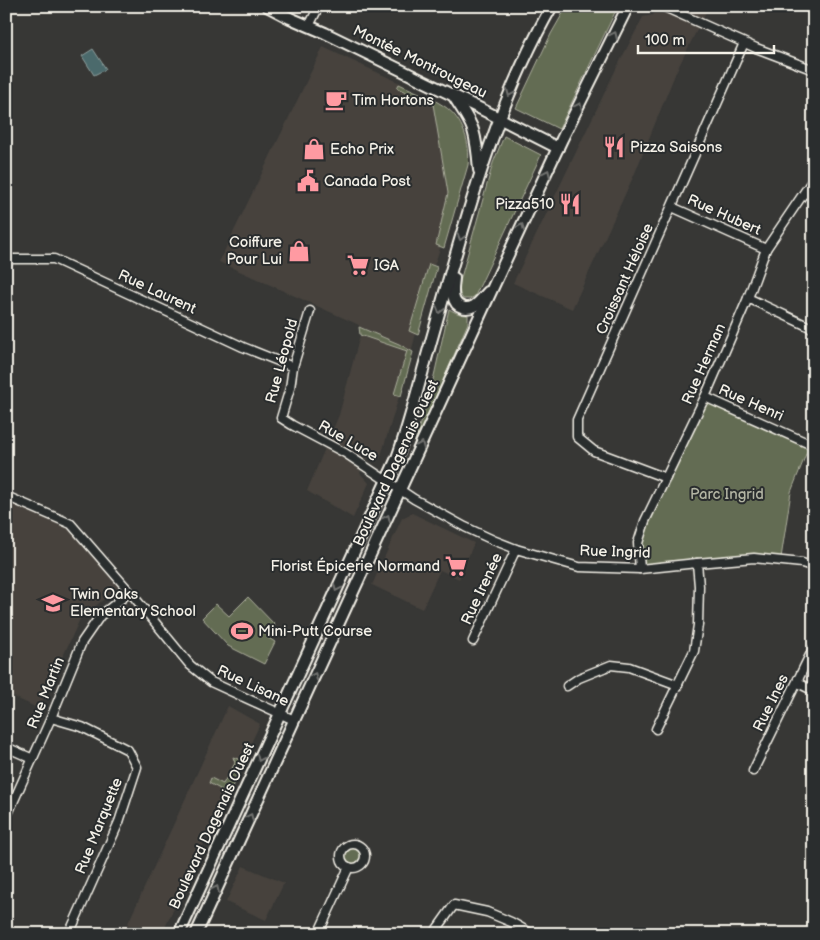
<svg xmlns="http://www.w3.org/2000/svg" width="820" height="940" font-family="'Balsamiq Sans',sans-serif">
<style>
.built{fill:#46423d}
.green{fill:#646c52;stroke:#acae9d}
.water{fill:#4b6a6c;stroke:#8fa09e}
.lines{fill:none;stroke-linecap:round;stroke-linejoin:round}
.street-casing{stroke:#f4f1e8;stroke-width:11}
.secondary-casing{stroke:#f4f1e8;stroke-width:14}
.street{stroke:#2a2d2e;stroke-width:8}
.secondary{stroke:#2a2d2e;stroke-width:10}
.oneway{stroke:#71726f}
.labels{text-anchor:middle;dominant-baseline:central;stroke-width:4;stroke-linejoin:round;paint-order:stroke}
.street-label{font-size:15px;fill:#f4f1e8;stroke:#2a2d2e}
.poi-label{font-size:15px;fill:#f4f1e8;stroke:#2a2d2e;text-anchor:start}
.park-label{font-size:15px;fill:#b3b5a4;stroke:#2a2d2e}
</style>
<rect width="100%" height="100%" fill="#373735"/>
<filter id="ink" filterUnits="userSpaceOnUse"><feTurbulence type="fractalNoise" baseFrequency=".02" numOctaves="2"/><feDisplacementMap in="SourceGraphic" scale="10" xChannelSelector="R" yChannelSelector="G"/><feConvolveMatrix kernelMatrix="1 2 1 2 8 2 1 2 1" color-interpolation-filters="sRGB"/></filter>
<g filter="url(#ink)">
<g class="built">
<path d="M658 6H709L676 72 635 173 572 309 513 283 615 71 643 17 653 15Z"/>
<path d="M323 47 400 83 440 107 460 181 442 243 435 263 400 393 380 459 369 456 360 473 369 483 353 518 307 491 339 415 360 335 359 325 219 262Z"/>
<path d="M6 496 71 524 120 586 80 619 39 709 6 693Z"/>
<path d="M412 513 474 543 459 579 440 570 422 609 372 585 402 518Z"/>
<path d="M228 706 260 724 227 794 162 934H123Z"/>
<path d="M243 866 284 883 266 920 226 902Z"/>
</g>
<g class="green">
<path d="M567 6H618L559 129 516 108 551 34Z"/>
<path d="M399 84C414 91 431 97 444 106 463 118 471 144 468 165L444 248 436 245 448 193 433 104 397 88Z"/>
<path d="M504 136 541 155 475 296 470 299H463L460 294 459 285 493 163Z"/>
<path d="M429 264 437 267 418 335 409 331Z"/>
<path d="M449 309C456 313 461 315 468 315V323L411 454 434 376Z"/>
<path d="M359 327 399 344 413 352 401 396 394 394 407 351 360 335Z"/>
<path d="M721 401 810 444 791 492 781 558 640 569 638 543 702 403Z"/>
<path d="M248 597 275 625 267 637 275 642 264 664 228 646 202 618 216 604 229 616Z"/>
<path d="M233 757 243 761 229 794 209 783 211 778 223 784C227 776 231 771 235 763Z"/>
<circle cx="353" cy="856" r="12"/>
</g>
<path class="water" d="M93 49 106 69 94 75 82 56Z"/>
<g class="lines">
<g class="street-casing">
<g id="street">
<path d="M662 6 756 48 814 70"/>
<path d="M309 26 319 6"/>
<path d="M805 192 814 198"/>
<path d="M672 207 766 249"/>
<path d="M6 259H54L243 347 293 367"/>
<path d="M748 298 814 329"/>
<path d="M310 311 293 367 290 388 281 418 292 425 345 453 414 499 465 527 493 540 516 549 579 567 640 569 697 563 754 558 802 563 814 567"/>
<path d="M705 397 814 446"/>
<path d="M666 478 594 451 577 437V420L744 43"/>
<path d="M6 496 71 524 130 592 190 665 211 682 294 720"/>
<path d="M640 569 638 543 645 521 705 397 748 298 766 249 814 178"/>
<path d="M473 641 516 549"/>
<path d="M798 679 800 684 814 691"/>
<path d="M567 686 579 678 611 665 629 667 678 685"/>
<path d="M51 718 82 727 128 750 137 767 119 822 69 934"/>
<path d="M656 729 694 651 698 625 699 586 697 563"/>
<path d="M6 747 33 759"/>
<path d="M753 771 814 647"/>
<path d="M6 818 51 718 82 642 100 616 130 592"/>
<circle cx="353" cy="856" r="12"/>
<path d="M318 934 349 867"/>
<path d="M434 934 437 929 454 905 487 912 511 922 532 934"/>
</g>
</g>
<g class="secondary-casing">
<g id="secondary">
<path d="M267 6 290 18 325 33 485 111 558 148"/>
<path d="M453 95C460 107 469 118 473 130 477 143 478 157 479 170"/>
<path d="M454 278C453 288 450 303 462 307 466 309 470 308 474 306 479 303 484 296 488 292"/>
<path d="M179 934 397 458C410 422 419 383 430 345 463 230 492 111 552 6"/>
<path d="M196 934 494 285 562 139 628 6"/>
</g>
</g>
<use href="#street" class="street"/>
<use href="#secondary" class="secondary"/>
</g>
<defs><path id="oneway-chevron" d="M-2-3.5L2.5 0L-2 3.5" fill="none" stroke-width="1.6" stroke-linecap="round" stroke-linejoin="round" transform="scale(1.25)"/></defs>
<g class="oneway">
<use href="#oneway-chevron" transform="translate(614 35) rotate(-64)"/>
<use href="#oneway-chevron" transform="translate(510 93) rotate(113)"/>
<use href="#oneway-chevron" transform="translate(579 106) rotate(-64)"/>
<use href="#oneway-chevron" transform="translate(547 173) rotate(-65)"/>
<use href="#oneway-chevron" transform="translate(521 227) rotate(-65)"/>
<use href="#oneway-chevron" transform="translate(461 237) rotate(106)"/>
<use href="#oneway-chevron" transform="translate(440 310) rotate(106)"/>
<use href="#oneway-chevron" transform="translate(421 445) rotate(-66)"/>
<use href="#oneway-chevron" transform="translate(387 518) rotate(-65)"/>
<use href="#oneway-chevron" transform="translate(337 588) rotate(115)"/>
<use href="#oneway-chevron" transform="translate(314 676) rotate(-65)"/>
<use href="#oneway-chevron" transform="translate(260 758) rotate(114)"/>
<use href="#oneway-chevron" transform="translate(250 817) rotate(-65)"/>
<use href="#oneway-chevron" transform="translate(216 889) rotate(-65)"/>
</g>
</g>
<defs>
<g id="cafe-bare" transform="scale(1.725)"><path d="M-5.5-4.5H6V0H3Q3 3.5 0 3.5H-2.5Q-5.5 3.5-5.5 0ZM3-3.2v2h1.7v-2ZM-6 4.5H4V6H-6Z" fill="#ff9aa2" stroke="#2a2d2e" stroke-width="2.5" paint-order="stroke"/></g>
<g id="restaurant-bare" transform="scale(1.725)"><path d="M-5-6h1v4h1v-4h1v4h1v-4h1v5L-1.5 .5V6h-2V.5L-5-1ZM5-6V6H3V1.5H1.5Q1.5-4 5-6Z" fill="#ff9aa2" stroke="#2a2d2e" stroke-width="2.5" paint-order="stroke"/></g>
<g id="shop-bare" transform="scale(1.725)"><path d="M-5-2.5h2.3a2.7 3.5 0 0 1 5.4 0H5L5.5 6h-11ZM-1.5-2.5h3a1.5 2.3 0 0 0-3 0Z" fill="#ff9aa2" stroke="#2a2d2e" stroke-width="2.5" paint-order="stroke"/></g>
<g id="civic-bare" transform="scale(1.725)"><path d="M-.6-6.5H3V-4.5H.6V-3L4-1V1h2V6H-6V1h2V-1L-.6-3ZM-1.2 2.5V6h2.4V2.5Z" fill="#ff9aa2" stroke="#2a2d2e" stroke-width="2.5" paint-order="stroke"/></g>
<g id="supermarket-bare" transform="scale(1.725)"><path d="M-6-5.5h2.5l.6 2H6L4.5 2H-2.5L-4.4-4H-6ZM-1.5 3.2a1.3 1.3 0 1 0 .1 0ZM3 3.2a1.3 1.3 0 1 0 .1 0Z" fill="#ff9aa2" stroke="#2a2d2e" stroke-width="2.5" paint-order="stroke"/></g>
<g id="school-bare" transform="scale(1.725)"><path d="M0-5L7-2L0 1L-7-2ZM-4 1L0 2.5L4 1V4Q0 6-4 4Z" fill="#ff9aa2" stroke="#2a2d2e" stroke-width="2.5" paint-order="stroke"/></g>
<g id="stadium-bare" transform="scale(1.725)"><path d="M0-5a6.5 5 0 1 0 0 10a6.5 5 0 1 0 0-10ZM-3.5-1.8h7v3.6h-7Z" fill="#ff9aa2" stroke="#2a2d2e" stroke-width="2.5" paint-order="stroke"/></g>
</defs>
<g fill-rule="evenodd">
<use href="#cafe-bare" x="336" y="100"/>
<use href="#restaurant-bare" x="614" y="147"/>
<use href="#shop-bare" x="314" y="149"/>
<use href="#civic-bare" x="308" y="181"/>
<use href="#restaurant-bare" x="570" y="204"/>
<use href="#shop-bare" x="299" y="251"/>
<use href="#supermarket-bare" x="358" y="265"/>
<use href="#supermarket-bare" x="456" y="566"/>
<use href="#school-bare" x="53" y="603"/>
<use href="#stadium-bare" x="242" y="631"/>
</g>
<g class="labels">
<g class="street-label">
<text transform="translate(420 62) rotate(26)">Montée Montrougeau</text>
<text transform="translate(724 215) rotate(24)">Rue Hubert</text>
<text transform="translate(625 279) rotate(-66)">Croissant Héloise</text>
<text transform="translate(157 292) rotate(25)">Rue Laurent</text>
<text transform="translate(282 361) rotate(-75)">Rue Léopold</text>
<text transform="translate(704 364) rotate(-66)">Rue Herman</text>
<text transform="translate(751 403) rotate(24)">Rue Henri</text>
<text transform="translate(348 441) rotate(30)">Rue Luce</text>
<text transform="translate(396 463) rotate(-65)">Boulevard Dagenais Ouest</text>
<text transform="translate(615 552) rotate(2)">Rue Ingrid</text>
<text transform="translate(482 589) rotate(-65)">Rue Irenée</text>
<text transform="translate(253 686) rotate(25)">Rue Lisane</text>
<text transform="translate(46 693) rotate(-68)">Rue Martin</text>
<text transform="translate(771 703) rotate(-64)">Rue Ines</text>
<text transform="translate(99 826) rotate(-68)">Rue Marquette</text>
<text transform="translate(212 826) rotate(-65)">Boulevard Dagenais Ouest</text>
</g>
<g class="poi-label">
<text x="352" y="100">Tim Hortons</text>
<text x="630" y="147">Pizza Saisons</text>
<text x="330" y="149">Echo Prix</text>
<text x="324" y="181">Canada Post</text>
<text x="554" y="204" text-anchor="end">Pizza510</text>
<text x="282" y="242" text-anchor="end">Coiffure<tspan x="282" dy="17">Pour Lui</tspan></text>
<text x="374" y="265">IGA</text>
<text x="440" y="566" text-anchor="end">Florist Épicerie Normand</text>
<text x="70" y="594">Twin Oaks<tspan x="70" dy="17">Elementary School</tspan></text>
<text x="258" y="631">Mini-Putt Course</text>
</g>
<g class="park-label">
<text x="727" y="494">Parc Ingrid</text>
</g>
</g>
<rect width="820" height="940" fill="none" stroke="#2a2d2e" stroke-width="25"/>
<rect x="12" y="12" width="795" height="915" fill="none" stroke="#f4f1e8" stroke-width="2" filter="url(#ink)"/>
<path d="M638 45v8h136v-8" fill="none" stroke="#f4f1e8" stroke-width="2.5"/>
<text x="645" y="45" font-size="15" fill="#f4f1e8" stroke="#2a2d2e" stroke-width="4" paint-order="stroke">100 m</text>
</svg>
